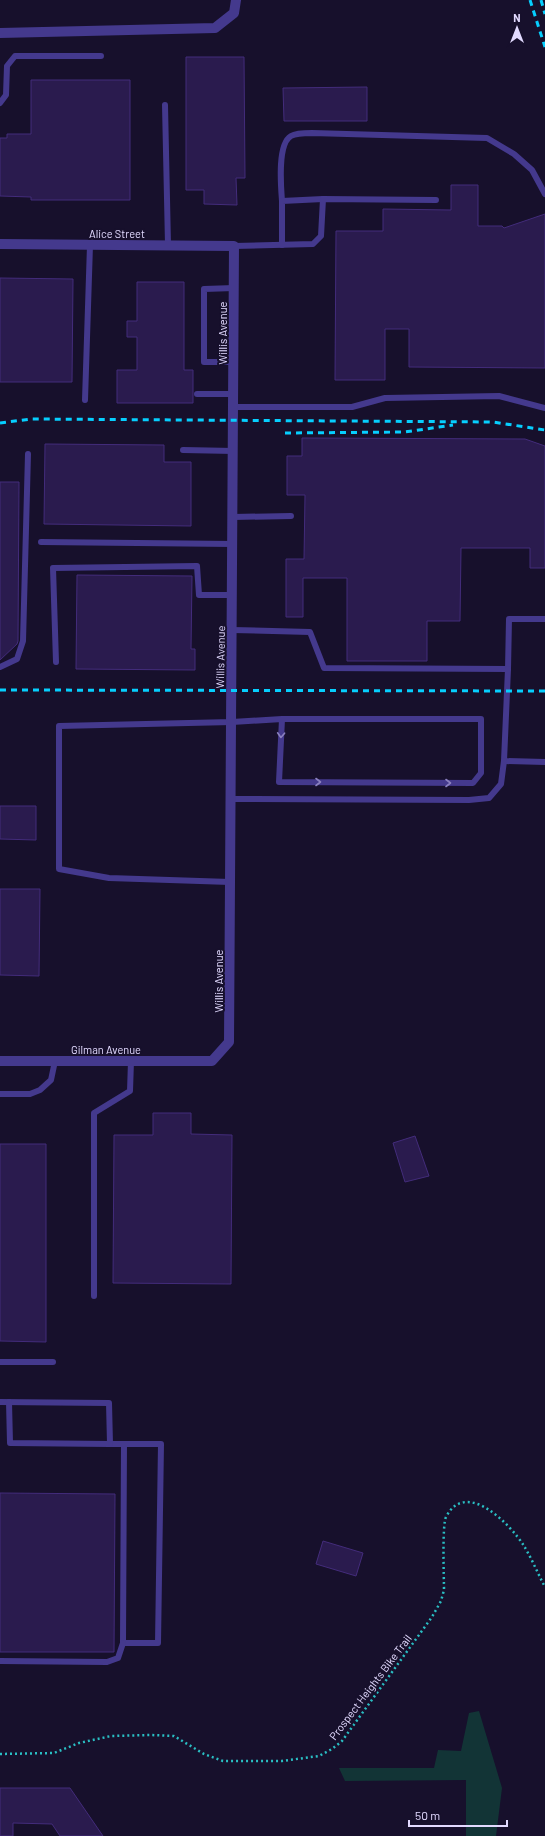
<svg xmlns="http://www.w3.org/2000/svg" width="545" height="1836" font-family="Barlow,sans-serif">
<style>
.green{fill:#123436}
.building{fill:#2a1b4e;stroke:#432c7b}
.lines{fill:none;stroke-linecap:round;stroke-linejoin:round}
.path{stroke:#2abec3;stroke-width:2.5;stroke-dasharray:2 3;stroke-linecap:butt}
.service{stroke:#44398d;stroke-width:6}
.minor{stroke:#44398d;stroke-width:10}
.rail{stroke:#06cfff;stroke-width:3;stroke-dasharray:6 5;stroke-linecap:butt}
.oneway{stroke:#8b81c0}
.labels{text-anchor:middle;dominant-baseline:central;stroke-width:4;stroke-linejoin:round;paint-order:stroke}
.street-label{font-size:11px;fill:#e2daff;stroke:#17102c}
</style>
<rect width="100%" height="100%" fill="#17102c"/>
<path class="green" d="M479 1711 502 1788 496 1836H466V1780L345 1781 339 1768H434L438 1750 461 1751 469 1713Z"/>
<g class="building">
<path d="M186 57H244L245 178H236L237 205 204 204V190H186Z"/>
<path d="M31 80H130V200H31V197L0 196V138H7V134H31Z"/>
<path d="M367 87V121H284L283 88Z"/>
<path d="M451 185H478V226H502L504 228 545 214V368L409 367V329H385V380H335L336 231H383V209L451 210Z"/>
<path d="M0 278 73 279 72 382H0Z"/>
<path d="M137 282H184V370H193V403H117V370H137V337H127V321H137Z"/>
<path d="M302 438 525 439 545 446V568H530V548H461L460 621H427V661H347V578H303V617H286V559H304L305 495H287V456H302Z"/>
<path d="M45 444 164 445V462H191V526L44 524Z"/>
<path d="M0 482H19L18 641 17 644 0 660Z"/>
<path d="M77 575 192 576 191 649H195V670L76 669Z"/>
<path d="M0 806H36V840L0 839Z"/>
<path d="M0 889H40L39 976 0 975Z"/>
<path d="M153 1113H191V1134L232 1135 231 1284 113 1283 114 1135H153Z"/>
<path d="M415 1136 429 1176 405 1182 393 1143Z"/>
<path d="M0 1144H46V1342L0 1341Z"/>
<path d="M0 1493 115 1494 114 1652H0Z"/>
<path d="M323 1541 363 1553 356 1576 316 1564Z"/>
<path d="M0 1788H70L103 1836H60L52 1824 13 1823V1836H0Z"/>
</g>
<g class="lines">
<path class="path" d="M0 1754 54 1753 79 1743 111 1736 151 1735 174 1736 204 1754 223 1761H282L319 1756 332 1749 342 1741 432 1617 441 1601 444 1590C444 1577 442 1525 446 1517 466 1478 511 1525 524 1546 532 1559 538 1574 545 1587"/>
<g class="service">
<path d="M0 103 6 95 7 66 15 56H101"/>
<path d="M165 105 168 245"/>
<path d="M282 201C281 187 277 144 291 136 296 133 306 133 312 133L487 138 514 154 532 170 545 194"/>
<path d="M282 245V201L323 199"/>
<path d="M234 246 313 244 321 236 323 199 436 200"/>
<path d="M234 288 204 289V362H234"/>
<path d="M197 394H234"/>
<path d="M85 400 90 245"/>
<path d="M234 407H352L385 398 499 396 545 408"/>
<path d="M183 450 234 451"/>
<path d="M233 517 291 516"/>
<path d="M41 542 233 544"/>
<path d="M232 630 310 632 324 668 508 669 509 619H545"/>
<path d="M56 662 53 568 197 566 199 595H233"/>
<path d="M0 667 17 659 23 641 28 454"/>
<path d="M508 669 504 761 545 762"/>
<path d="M231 799 469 800 489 798 501 784 504 761"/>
<path d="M230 882 109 878 59 869V726L232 722 282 719H481V773L473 783 279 782 282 719"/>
<path d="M0 1094H30L40 1090 51 1080 55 1061"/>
<path d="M94 1296V1113L130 1091 131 1061"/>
<path d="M0 1362H53"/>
<path d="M0 1402 109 1403 110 1444H161L158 1643H123L124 1444"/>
<path d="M9 1402 10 1443 110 1444"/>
<path d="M0 1661 107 1662 118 1658 123 1643"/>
</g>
<g class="minor">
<path d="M0 33 215 28 234 13 236 0"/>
<path d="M0 244 234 246 229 1042 212 1061H0"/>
</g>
<g class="rail">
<path d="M530 0 545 47"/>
<path d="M541 0 545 14"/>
<path d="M0 423 31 419 493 422 545 430"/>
<path d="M285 433 405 432 453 425"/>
<path d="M0 690 545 691"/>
</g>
</g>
<defs><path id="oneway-chevron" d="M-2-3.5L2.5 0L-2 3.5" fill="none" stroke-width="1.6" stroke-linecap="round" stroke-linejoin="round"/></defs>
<g class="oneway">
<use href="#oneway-chevron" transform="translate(281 735) rotate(93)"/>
<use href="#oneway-chevron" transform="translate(318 782)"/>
<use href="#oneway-chevron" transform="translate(448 783)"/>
</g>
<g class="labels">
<g class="street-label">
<text x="117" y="233">Alice Street</text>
<text transform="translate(222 333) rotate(-90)">Willis Avenue</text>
<text transform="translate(220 657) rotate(-89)">Willis Avenue</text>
<text transform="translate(218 981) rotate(-90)">Willis Avenue</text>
<text x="106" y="1049">Gilman Avenue</text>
<text transform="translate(370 1687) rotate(-53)">Prospect Heights Bike Trail</text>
</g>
</g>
<g transform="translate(517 28)" stroke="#17102c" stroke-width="3" paint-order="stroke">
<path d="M0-3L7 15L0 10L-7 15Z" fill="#e2daff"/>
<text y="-6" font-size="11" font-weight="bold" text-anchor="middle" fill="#e2daff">N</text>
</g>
<path d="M409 1820v6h98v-6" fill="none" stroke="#e2daff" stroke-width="2"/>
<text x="415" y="1820" font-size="12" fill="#e2daff" stroke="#17102c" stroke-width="3" paint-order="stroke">50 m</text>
</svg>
